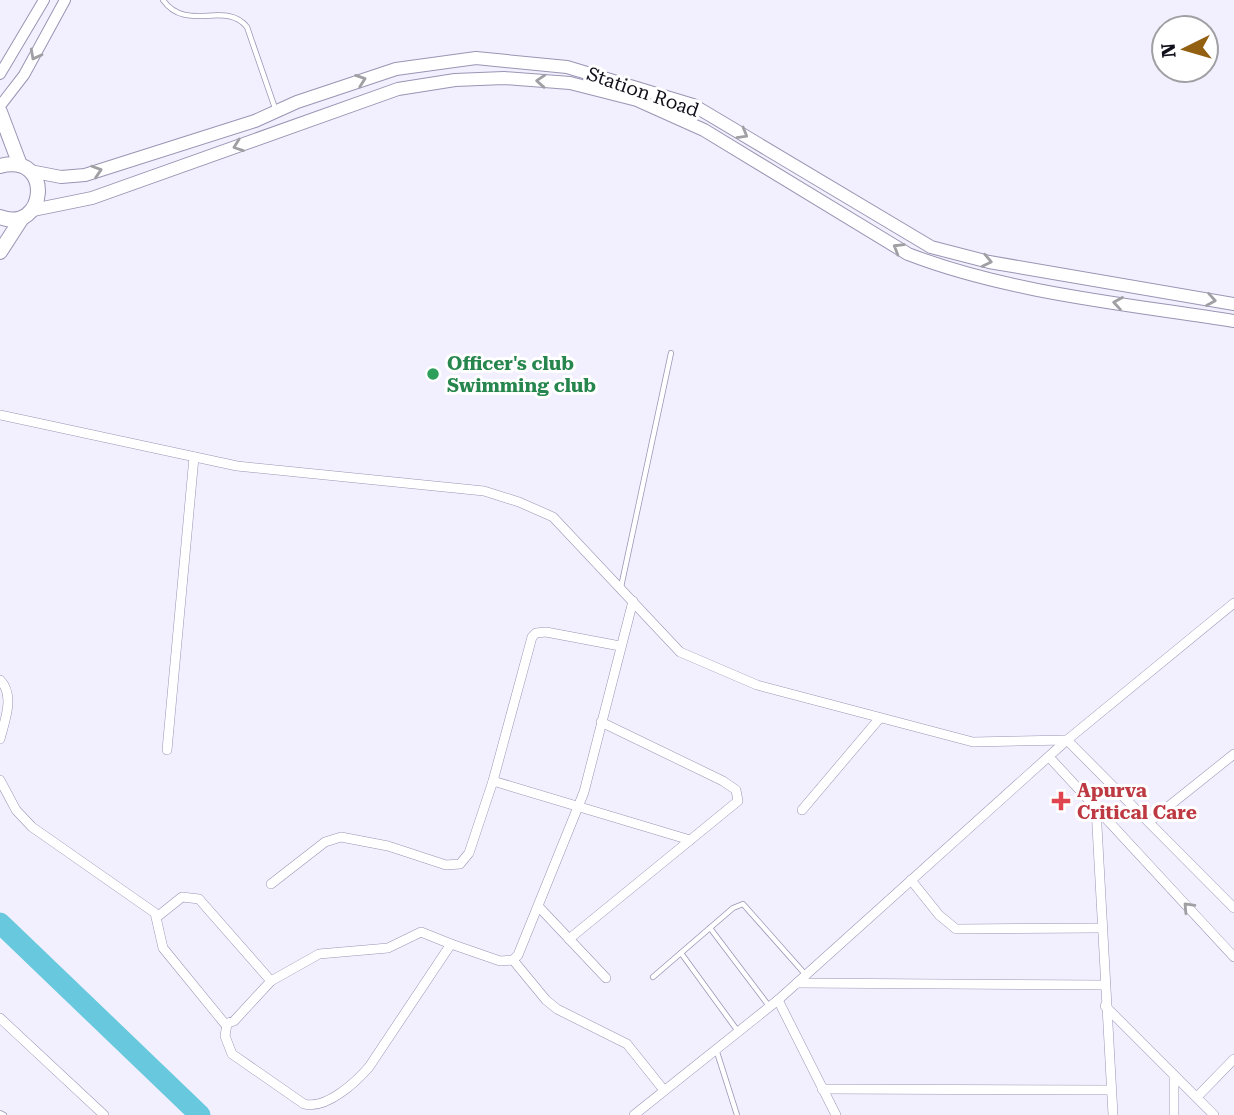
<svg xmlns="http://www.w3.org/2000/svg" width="1234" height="1115" font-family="'Roboto Serif',serif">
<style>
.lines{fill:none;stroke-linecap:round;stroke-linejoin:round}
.river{stroke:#68c9de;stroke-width:21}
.service-casing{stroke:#9995b4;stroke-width:6}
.minor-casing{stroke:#9995b4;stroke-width:10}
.tertiary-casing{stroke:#9995b4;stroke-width:12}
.secondary-casing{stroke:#9995b4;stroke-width:14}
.primary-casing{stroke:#9995b4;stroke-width:16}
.service{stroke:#fff;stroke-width:4.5}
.minor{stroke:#fff;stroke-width:9}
.tertiary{stroke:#fff;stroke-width:10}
.secondary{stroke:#fff;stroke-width:12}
.primary{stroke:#fff;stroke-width:14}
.oneway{stroke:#a09fa3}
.leisure-dot{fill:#2e9e5b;stroke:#fff;stroke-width:2.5}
.health-dot{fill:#e0444e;stroke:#fff;stroke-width:2.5}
.labels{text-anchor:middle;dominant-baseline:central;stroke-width:6;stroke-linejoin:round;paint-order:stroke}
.street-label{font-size:19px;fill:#110f1a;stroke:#fff}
.leisure-label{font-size:19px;font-weight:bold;fill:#27864d;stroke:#fff;text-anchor:start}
.health-label{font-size:19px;font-weight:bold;fill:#be3a42;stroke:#fff;text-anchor:start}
</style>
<rect width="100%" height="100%" fill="#f2f0fe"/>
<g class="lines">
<path class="river" d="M0 923 200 1115"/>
<g class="service-casing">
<g id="service">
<path d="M163 0C186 33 226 0 247 27L276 111"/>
<path d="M621 587 671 353"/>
<path d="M710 928 769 1006"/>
<path d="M681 953 737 1030"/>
<path d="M653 977 733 908 743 904 805 974"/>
<path d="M716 1049 737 1115"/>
<path d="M0 1113 4 1115"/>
</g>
</g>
<g class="minor-casing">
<g id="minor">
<path d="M0 415 237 466 484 491 519 502 553 517 680 652 757 685 973 742 1067 740 1234 908"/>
<path d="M0 680C15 695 5 720 0 739"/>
<path d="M167 750 194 457"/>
<path d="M1050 758 1234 957"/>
<path d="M0 780 16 810 32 827 155 913 163 948 225 1024 234 1021 271 981 319 954 388 948 421 932 451 944"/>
<path d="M493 781 690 840"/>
<path d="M1096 808 1113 1115"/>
<path d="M802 810 879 719"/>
<path d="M1149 822 1234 754"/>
<path d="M911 880 939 915 956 929 1100 928"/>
<path d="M271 884 325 842 341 837 388 846 446 865 460 864 469 853 493 781 532 637 536 633 546 632 620 646"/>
<path d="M539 907 606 978"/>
<path d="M157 917 182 897 199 899 271 981"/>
<path d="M569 939 738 801 736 790 723 781 601 722"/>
<path d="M513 960 546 1000 557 1009 627 1044 663 1089"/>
<path d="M797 983 1104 985"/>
<path d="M778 1000 836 1115"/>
<path d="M1105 1006 1214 1115"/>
<path d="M0 1018 104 1115"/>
<path d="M227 1024 225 1036 232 1054 304 1104C326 1110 356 1082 369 1067L451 944 500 961 513 960 518 955 584 792 633 601"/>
<path d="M1174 1075V1115"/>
<path d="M822 1089 1111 1090"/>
<path d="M1197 1097 1234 1059"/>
<path d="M634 1115 778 1000 1067 740 1234 603"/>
</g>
</g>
<g class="tertiary-casing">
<g id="tertiary">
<path d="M0 74 44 0"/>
<path d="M0 106 24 75 65 0"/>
</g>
</g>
<g class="secondary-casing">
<g id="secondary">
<path d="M30 171 61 177 85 175 255 121 297 102 396 69 476 58 567 67 693 105 931 247 989 262 1234 304"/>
<path d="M33 210 92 198 398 89 455 80 504 78 570 83 637 100 704 130 908 254C1009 293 1127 304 1234 321"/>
</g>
</g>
<g class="primary-casing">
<g id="primary">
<path d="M0 112 20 165"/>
<path d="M0 166C55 152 46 235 0 217"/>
<path d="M0 252 22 218"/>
</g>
</g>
<use href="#service" class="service"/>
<use href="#minor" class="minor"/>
<use href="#tertiary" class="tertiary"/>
<use href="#secondary" class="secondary"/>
<use href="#primary" class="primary"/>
</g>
<defs><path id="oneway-chevron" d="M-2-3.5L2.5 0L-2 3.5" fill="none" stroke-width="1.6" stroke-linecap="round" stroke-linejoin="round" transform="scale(1.75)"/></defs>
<g class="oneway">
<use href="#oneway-chevron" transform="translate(35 55) rotate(118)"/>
<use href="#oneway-chevron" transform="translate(361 80) rotate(-19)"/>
<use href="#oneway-chevron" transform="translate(541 81) rotate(-176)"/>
<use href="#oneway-chevron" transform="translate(743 134) rotate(30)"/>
<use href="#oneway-chevron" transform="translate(238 146) rotate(160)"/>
<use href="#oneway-chevron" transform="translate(97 171) rotate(-18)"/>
<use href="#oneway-chevron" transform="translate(898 248) rotate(-149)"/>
<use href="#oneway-chevron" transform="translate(987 261) rotate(12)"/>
<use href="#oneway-chevron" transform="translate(1211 300) rotate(10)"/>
<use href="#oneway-chevron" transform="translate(1118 303) rotate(-171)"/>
<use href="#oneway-chevron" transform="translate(1188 907) rotate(-133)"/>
</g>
<circle class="leisure-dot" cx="433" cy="374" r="7"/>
<path class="health-dot" d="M1057.5 790.5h7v7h7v7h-7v7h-7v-7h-7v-7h7z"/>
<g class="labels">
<g class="street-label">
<text transform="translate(643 92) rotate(19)">Station Road</text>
</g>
<g class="leisure-label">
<text x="447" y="363">Officer's club<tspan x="447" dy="22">Swimming club</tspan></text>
</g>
<g class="health-label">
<text x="1077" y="790">Apurva<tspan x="1077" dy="22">Critical Care</tspan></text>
</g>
</g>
<g transform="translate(1185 49) rotate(265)"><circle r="33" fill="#ffffff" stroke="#a09fa3" stroke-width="2"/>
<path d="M0-5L12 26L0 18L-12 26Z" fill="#936012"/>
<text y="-10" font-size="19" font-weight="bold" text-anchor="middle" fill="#110f1a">N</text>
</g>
</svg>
